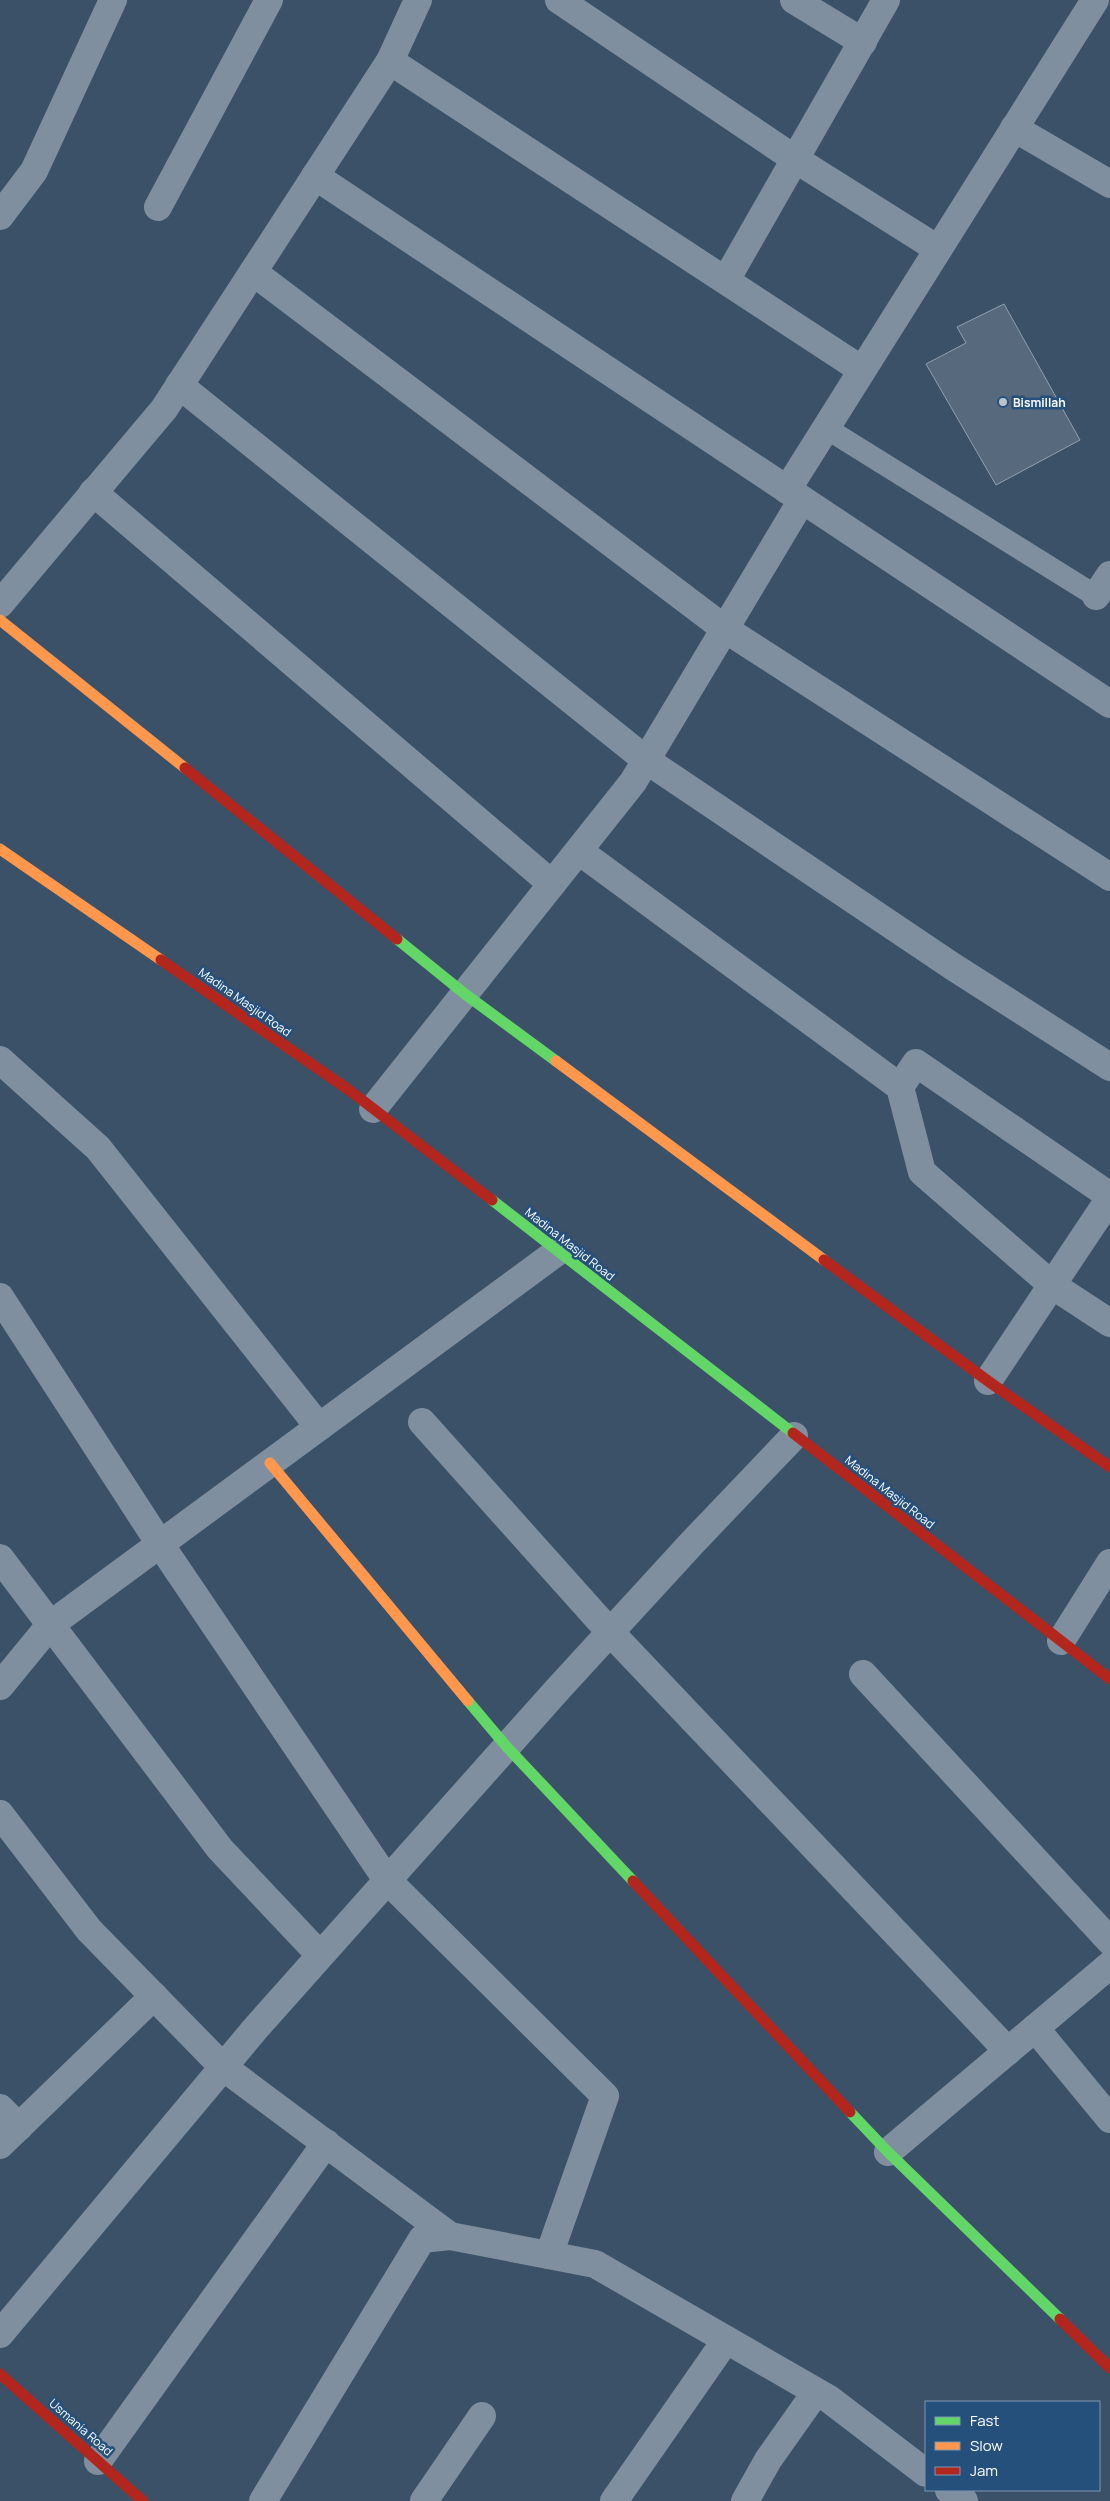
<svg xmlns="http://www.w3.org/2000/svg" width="1110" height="2501" font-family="Manrope,sans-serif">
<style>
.building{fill:#57697c;stroke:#92a0ae}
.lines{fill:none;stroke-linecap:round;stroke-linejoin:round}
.lane{stroke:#7f8f9f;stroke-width:22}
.street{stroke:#7f8f9f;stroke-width:28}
.fast{stroke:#63d668;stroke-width:11}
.slow{stroke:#ff974d;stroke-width:11}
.jam{stroke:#b3261e;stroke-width:11}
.poi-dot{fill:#bac2ca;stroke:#26507c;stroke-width:2}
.labels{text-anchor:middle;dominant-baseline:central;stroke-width:5;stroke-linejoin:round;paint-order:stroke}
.poi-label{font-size:12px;font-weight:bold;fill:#fff;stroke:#26507c;text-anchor:start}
.street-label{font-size:12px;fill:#fff;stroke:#26507c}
</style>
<rect width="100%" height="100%" fill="#3a5168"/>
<path class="building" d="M1004 304 1080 440 996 485 926 364 966 343 957 327Z"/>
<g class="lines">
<path class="lane" d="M826 428 1096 596"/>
<g class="street">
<path d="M559 0 795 159 938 249"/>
<path d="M794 0 863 42"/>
<path d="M390 61 862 370"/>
<path d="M1014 128 1110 184"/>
<path d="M315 176 1110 704"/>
<path d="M158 207 269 0"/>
<path d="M0 216 34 171 113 0"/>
<path d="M253 272 725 629 1110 877"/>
<path d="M726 280 886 0"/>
<path d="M179 385 646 760 952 966 1110 1067"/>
<path d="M787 490 1095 0"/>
<path d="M93 492 552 884"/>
<path d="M1096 596 1110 575"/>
<path d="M0 604 164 409 390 61 418 0"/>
<path d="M579 851 900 1087 922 1172 1052 1285 1110 1323"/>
<path d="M0 1060 98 1148 319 1427"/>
<path d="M900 1087 916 1063 1110 1196"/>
<path d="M373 1109 633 782 802 500"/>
<path d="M0 1297 160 1544 387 1880 605 2096 549 2255"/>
<path d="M988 1381 1110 1198"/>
<path d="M422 1422 610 1632 1008 2051"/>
<path d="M0 1558 220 1849 320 1955"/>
<path d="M1061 1641 1110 1563"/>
<path d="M863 1674 1110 1941"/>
<path d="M0 1686 50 1625 557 1252"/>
<path d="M0 1814 89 1930 223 2067 450 2236"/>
<path d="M1035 2028 1110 2119"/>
<path d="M0 2108 19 2127"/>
<path d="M0 2145 154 1996"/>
<path d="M888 2152 1110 1965"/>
<path d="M0 2334 255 2029 558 1689 692 1543 794 1436"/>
<path d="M98 2461 326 2143"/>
<path d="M949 2490 964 2501"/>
<path d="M263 2501 422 2239 450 2236 595 2264 829 2399 926 2473"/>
<path d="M424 2501 482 2416"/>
<path d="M614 2501 726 2340"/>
<path d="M745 2501 768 2460 816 2392"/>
</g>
<g class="fast">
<path d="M397 939 465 994 556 1061"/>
<path d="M492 1200 793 1433"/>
<path d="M468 1701 506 1746 633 1881"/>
<path d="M850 2112 888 2152 1060 2319"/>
</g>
<g class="slow">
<path d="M0 620 185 768"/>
<path d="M0 849 161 960"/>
<path d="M556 1061 824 1260"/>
<path d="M270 1463 468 1701"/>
</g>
<g class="jam">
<path d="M185 768 397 939"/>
<path d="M161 960 349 1090 492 1200"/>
<path d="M824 1260 988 1381 1110 1467"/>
<path d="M793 1433 1110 1679"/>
<path d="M633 1881 850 2112"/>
<path d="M1060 2319 1110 2368"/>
<path d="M0 2374 143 2501"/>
</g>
</g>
<circle class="poi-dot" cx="1003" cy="402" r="5"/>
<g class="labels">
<g class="poi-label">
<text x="1013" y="402">Bismillah</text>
</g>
<g class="street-label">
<text transform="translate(245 1002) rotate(35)">Madina Masjid Road</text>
<text transform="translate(570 1244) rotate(38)">Madina Masjid Road</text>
<text transform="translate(890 1492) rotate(38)">Madina Masjid Road</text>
<text transform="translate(81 2427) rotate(41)">Usmania Road</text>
</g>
</g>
<rect x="925" y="2401" width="175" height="90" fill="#26507c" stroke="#7d96b0"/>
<rect x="935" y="2417" width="25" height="8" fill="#63d668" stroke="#7d96b0"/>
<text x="970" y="2426" font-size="15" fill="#ffffff">Fast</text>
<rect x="935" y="2442" width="25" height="8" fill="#ff974d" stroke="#7d96b0"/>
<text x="970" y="2451" font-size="15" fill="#ffffff">Slow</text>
<rect x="935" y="2467" width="25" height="8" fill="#b3261e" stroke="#7d96b0"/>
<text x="970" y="2476" font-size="15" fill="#ffffff">Jam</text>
</svg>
